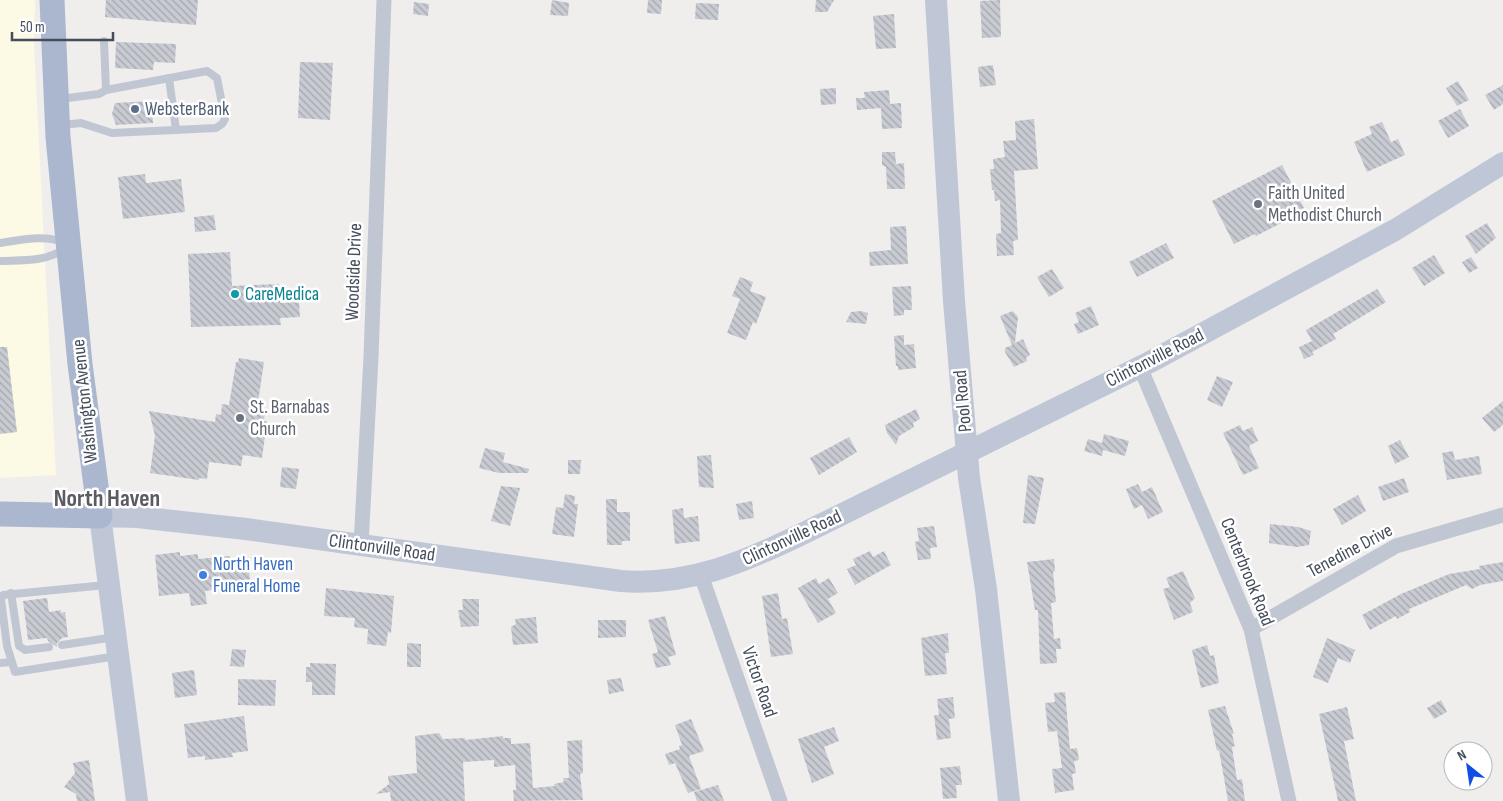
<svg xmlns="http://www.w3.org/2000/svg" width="1503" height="801" font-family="'Sofia Sans Condensed',sans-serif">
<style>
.commercial{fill:#fcf9e5}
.building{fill:url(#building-back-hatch)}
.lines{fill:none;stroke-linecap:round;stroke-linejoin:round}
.lane{stroke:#c0c7d3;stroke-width:8}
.street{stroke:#c0c7d3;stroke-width:15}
.secondary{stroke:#bfc7d7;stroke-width:22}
.primary{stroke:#abb7ce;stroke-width:25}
.service-dot{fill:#5c6f8a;stroke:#fff;stroke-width:2}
.worship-dot{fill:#6b7280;stroke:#fff;stroke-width:2}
.culture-dot{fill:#0f9aa8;stroke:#fff;stroke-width:2}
.shop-dot{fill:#3f7fe0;stroke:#fff;stroke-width:2}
.labels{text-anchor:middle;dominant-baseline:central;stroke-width:5;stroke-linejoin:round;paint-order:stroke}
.service-label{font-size:19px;fill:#4e5e75;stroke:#fff;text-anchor:start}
.worship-label{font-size:19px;fill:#5b616d;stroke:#fff;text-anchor:start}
.street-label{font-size:19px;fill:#454d5b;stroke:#fff}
.culture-label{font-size:19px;fill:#0d838f;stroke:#fff;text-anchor:start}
.shop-label{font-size:19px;fill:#366cbe;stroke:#fff;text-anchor:start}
.district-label{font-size:24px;font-weight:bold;fill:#5a5c62;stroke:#fff}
</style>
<defs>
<pattern id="building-back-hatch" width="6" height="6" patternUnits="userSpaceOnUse" patternTransform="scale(1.25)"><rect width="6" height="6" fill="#c9cbd3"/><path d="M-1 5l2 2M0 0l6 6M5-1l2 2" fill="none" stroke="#a5a7ae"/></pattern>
</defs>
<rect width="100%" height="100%" fill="#f0eded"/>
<path class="commercial" d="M0 0H35L34 45 56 475 0 478Z"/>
<g class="building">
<path d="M106 0H198L196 25 105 17Z"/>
<path d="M552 0 569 3 568 16 550 15Z"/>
<path d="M648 0H662L661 14 647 13Z"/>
<path d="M816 0H834L827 12H815Z"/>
<path d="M1000 0 1001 37 982 38 980 1Z"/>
<path d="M414 2 429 4 428 16 413 14Z"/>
<path d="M696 3 719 4 718 20 695 19Z"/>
<path d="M894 14 896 48 876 49 873 16Z"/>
<path d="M116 42 176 44 175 63 154 62 153 70 115 68Z"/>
<path d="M300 62 333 63 330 120 298 118Z"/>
<path d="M993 65 996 85 980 87 978 67Z"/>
<path d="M1458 81 1469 100 1457 106 1446 88Z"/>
<path d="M1503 85V104L1494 110 1485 95Z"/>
<path d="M836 88V104L821 105 820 89Z"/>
<path d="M889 90 890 104 901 103 902 128 882 129 881 108 857 110 856 98H865L864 92Z"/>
<path d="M152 101 153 123 116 125 112 114 115 103Z"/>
<path d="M1460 109 1469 126 1448 138 1438 121Z"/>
<path d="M1034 119 1038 169 1014 171 1018 240 1013 241 1014 255 997 256 996 234 1001 233 1000 200 995 201 994 190H992L990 169H994L993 159 1005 157 1003 141 1016 140 1015 121Z"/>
<path d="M1382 122 1391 142 1398 139 1405 155 1367 172 1354 142 1372 134 1369 127Z"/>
<path d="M882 152H895L896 164 904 163 905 189H887L886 167 882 165Z"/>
<path d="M1282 165 1304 208 1289 216 1291 218 1256 236 1255 234 1234 244 1212 201Z"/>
<path d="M145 174 146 183 181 179 185 212 123 219 118 177Z"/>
<path d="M214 215 216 230 195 232 194 217Z"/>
<path d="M1487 223 1496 238 1476 254 1465 236Z"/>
<path d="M906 226 908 264 870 266 869 252 891 250 890 227Z"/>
<path d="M1166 243 1174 258 1137 277 1129 262Z"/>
<path d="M230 252 232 286 279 284 280 303 299 302 300 317 280 318 281 325 191 327 188 254Z"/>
<path d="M1434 255 1445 273 1424 286 1412 268Z"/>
<path d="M1471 257 1478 268 1469 273 1462 262Z"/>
<path d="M1052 269 1064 288 1049 297 1037 277Z"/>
<path d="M740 277 753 282 750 291 766 297 756 324 753 322 746 340 727 333 740 299 732 296Z"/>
<path d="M911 286 912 310H904V315L894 316 892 287Z"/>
<path d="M1377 289 1386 302 1333 334 1336 339 1312 352 1314 355 1304 359 1299 347 1312 341 1306 330Z"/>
<path d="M1091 306 1099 325 1078 334 1074 324 1079 322 1075 313Z"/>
<path d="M861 311 868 313 866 324 846 322 851 312Z"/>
<path d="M1013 311 1018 317 1015 343 1023 339 1030 355 1026 358 1027 361 1014 367 1005 352V348L1012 345 1000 316Z"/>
<path d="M904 335V345L914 344 916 368 898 370V366H896L894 336Z"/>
<path d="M0 347H7L17 432 0 434Z"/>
<path d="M239 358 264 362 257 409 265 410 264 421H267L262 458 243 455 241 466 209 462 207 479 199 478V480L150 473 155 436 149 411 215 422 216 414 221 415 222 404 229 405 236 362H238Z"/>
<path d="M1217 376 1233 382 1222 407 1207 400Z"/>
<path d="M1503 401V425L1494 432 1482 418Z"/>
<path d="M916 409 920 419 913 423 914 427 899 436 896 445 887 433 885 425Z"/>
<path d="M1240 425 1243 431 1252 427 1258 441 1249 446 1259 468 1243 475 1223 433Z"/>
<path d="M1104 434 1129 441 1125 456 1103 450 1102 456 1084 451 1088 439 1102 443Z"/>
<path d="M849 437 857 452 819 475 810 458Z"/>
<path d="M1400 440 1409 457 1395 464 1388 446Z"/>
<path d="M485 448 505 453 503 462 529 469 528 473H499L479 468Z"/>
<path d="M1453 451 1455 460 1479 456 1482 474 1447 480 1442 453Z"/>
<path d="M711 455 714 488 699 487 697 456Z"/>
<path d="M568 460H581L580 474H568Z"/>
<path d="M282 467 299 469 296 489 280 487Z"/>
<path d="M1028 475 1044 478 1035 524 1023 523Z"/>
<path d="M1404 478 1409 492 1383 501 1378 487Z"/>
<path d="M1138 484 1142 492 1152 487 1163 512 1148 519 1142 505 1134 509 1126 489Z"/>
<path d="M501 486 520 488 510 526 491 521Z"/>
<path d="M565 494 575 496 574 504H578L574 537 552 534 556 507 563 508Z"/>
<path d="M1358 495 1366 511 1342 525 1333 509Z"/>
<path d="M606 499H617V512H630V541H622V545H607Z"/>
<path d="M752 501 754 518 739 520 736 504Z"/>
<path d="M683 508 684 518 698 516 700 541 675 544 672 510Z"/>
<path d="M1270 524 1298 527 1311 531 1309 545 1297 547 1269 543Z"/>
<path d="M934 526 937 547 930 548 931 559 918 560 915 542 919 541 917 528Z"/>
<path d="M870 551 873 557 884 551 891 565 855 585 847 569 856 565 853 559Z"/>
<path d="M180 552V556L198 554V559L230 556 231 562 248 561 251 589 237 591 236 587 205 591 207 604 191 606 189 593 159 596 155 555Z"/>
<path d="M1054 559 1055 571 1053 572 1056 602 1051 603 1054 639 1060 638 1061 649H1056L1057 663 1040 664 1038 610H1035L1027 562Z"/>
<path d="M1503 562V581L1480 585 1472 589 1466 585 1409 609 1410 612 1397 619 1396 616 1370 630 1362 615 1401 594 1449 574 1480 569 1479 566Z"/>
<path d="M1183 571 1195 598 1190 603 1193 612 1174 620 1163 589 1170 587 1166 578Z"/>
<path d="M816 578 819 584 829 578 838 593 828 599 836 613 818 623 798 588Z"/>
<path d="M326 588 394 596 391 633 388 632 386 646 367 644 368 629 354 627 355 618 324 616Z"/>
<path d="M778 593 782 619 787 618 793 654 771 657 762 596Z"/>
<path d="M47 598 49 612 61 610V613L65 612 68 637 62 638 57 643V647L48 641 47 638 28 640 23 601Z"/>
<path d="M462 599H479V626L461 627 458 610H463Z"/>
<path d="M665 616 676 655 668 657 671 665 656 668 652 654 658 652 648 620Z"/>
<path d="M536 617 538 643 513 645 511 627 516 624 515 619Z"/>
<path d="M598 620H626V637L598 638Z"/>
<path d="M948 633 949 653H945L947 674 925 676 921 638Z"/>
<path d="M1327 638 1355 650 1350 663 1338 658 1328 683 1313 677Z"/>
<path d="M407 643 421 644V667H407Z"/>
<path d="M1207 645 1210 656 1214 655 1219 683 1201 688 1192 650Z"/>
<path d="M232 649 246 650 244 667 230 666Z"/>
<path d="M310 663 336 664 335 695H312V682H306V667H310Z"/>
<path d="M194 670 197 695 175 698 172 673Z"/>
<path d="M621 678 624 691 609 694 607 680Z"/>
<path d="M238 679 276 680 275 706 238 705Z"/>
<path d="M1065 692 1070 749 1077 748 1079 760 1074 761 1076 773 1072 774 1074 790 1055 793 1052 769 1062 768 1057 731 1048 732 1045 703 1055 702 1054 693Z"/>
<path d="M953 697 955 718 949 719 951 738 937 740 934 715H939L937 699Z"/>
<path d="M1441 700 1447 712 1434 719 1427 708Z"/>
<path d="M1225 706 1234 734H1232L1235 746 1232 747 1237 780 1242 779 1245 801H1228L1219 750 1217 751 1214 737 1208 710Z"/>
<path d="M1347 707 1354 739 1344 741 1356 801H1338L1319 714Z"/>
<path d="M244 716 248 751 232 753 233 757 205 760V756L188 758 184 724Z"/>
<path d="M691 719 704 751 689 756 701 789 688 793 675 763 669 765 665 754 680 749 679 746 682 745 675 725Z"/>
<path d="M834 727 839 741 824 747 834 774 812 783 798 739Z"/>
<path d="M439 733 443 739 465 738V740L503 736V738H511V744L530 743 533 788 555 786 554 784 564 782 563 778H569L567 741 582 740 583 773 580 774 583 800 514 801 513 790H516L515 765 494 767V760L463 762 465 801H391L390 792 376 794 389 784 388 776 417 773 415 736Z"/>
<path d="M89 760 95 801H77L76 794 64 787 75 773 73 763Z"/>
<path d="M960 766 962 785H956L957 798 943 799 940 768Z"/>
<path d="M718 785 724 801H697L694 792Z"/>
</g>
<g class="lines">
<g class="lane">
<path d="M104 41 106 90"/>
<path d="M169 78 176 130"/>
<path d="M60 99 99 94 106 90 207 71 217 78 225 119 222 124 216 128 112 133 81 123 62 125"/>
<path d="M0 243C22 240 44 234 65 243"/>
<path d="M0 261C20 260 47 262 63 249"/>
<path d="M106 585 3 595 1 599 7 646 15 672 117 656"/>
<path d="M11 593 19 646 25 650 49 647"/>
<path d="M62 645 115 637"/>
<path d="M0 663 11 662"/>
</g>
<g class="street">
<path d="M1140 367 1251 629 1289 801"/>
<path d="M361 545 371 357 384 0"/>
<path d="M701 575 780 801"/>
<path d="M1251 629 1396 546 1503 515"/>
</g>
<g class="secondary">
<path d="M936 0 954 301 969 478 986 589 1009 801"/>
<path d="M137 801 100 516 137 517 246 529 621 581C687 586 742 563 800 535L1150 362 1395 230 1503 163"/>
</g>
<path class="primary" d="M0 514 100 516 80 364 58 137 52 0"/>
</g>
<circle class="service-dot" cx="135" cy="109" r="5"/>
<g class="worship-dot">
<circle cx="1258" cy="204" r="5"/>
<circle cx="240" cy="418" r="5"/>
</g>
<circle class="culture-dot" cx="235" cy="294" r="5"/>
<circle class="shop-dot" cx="203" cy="575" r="5"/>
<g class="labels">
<g class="service-label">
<text x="145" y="109">WebsterBank</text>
</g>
<g class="worship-label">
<text x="1268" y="193">Faith United<tspan x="1268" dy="22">Methodist Church</tspan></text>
<text x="250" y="407">St. Barnabas<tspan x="250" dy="22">Church</tspan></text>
</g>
<g class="street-label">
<text transform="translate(354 272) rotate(-88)">Woodside Drive</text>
<text transform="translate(1155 358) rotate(-27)">Clintonville Road</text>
<text transform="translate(85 401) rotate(-96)">Washington Avenue</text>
<text transform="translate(963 401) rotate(-95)">Pool Road</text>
<text transform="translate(792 538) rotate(-25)">Clintonville Road</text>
<text transform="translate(382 548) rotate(8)">Clintonville Road</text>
<text transform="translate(1350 551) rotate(-28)">Tenedine Drive</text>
<text transform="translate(1247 572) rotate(68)">Centerbrook Road</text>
<text transform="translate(759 682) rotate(71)">Victor Road</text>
</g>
<g class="culture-label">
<text x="245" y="294">CareMedica</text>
</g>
<g class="shop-label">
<text x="213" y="564">North Haven<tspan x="213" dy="22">Funeral Home</tspan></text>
</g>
<g class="district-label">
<text x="107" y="498">North Haven</text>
</g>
</g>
<g transform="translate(1468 766) rotate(330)"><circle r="24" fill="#ffffff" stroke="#b5b8bd"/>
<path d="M0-4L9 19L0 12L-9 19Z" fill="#114ee6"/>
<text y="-8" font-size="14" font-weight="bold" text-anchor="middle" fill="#454d5b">N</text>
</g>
<path d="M12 32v8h101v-8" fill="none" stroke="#454d5b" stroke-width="2.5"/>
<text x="20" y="32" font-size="15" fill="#454d5b" stroke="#ffffff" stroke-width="4" paint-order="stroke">50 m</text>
</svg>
